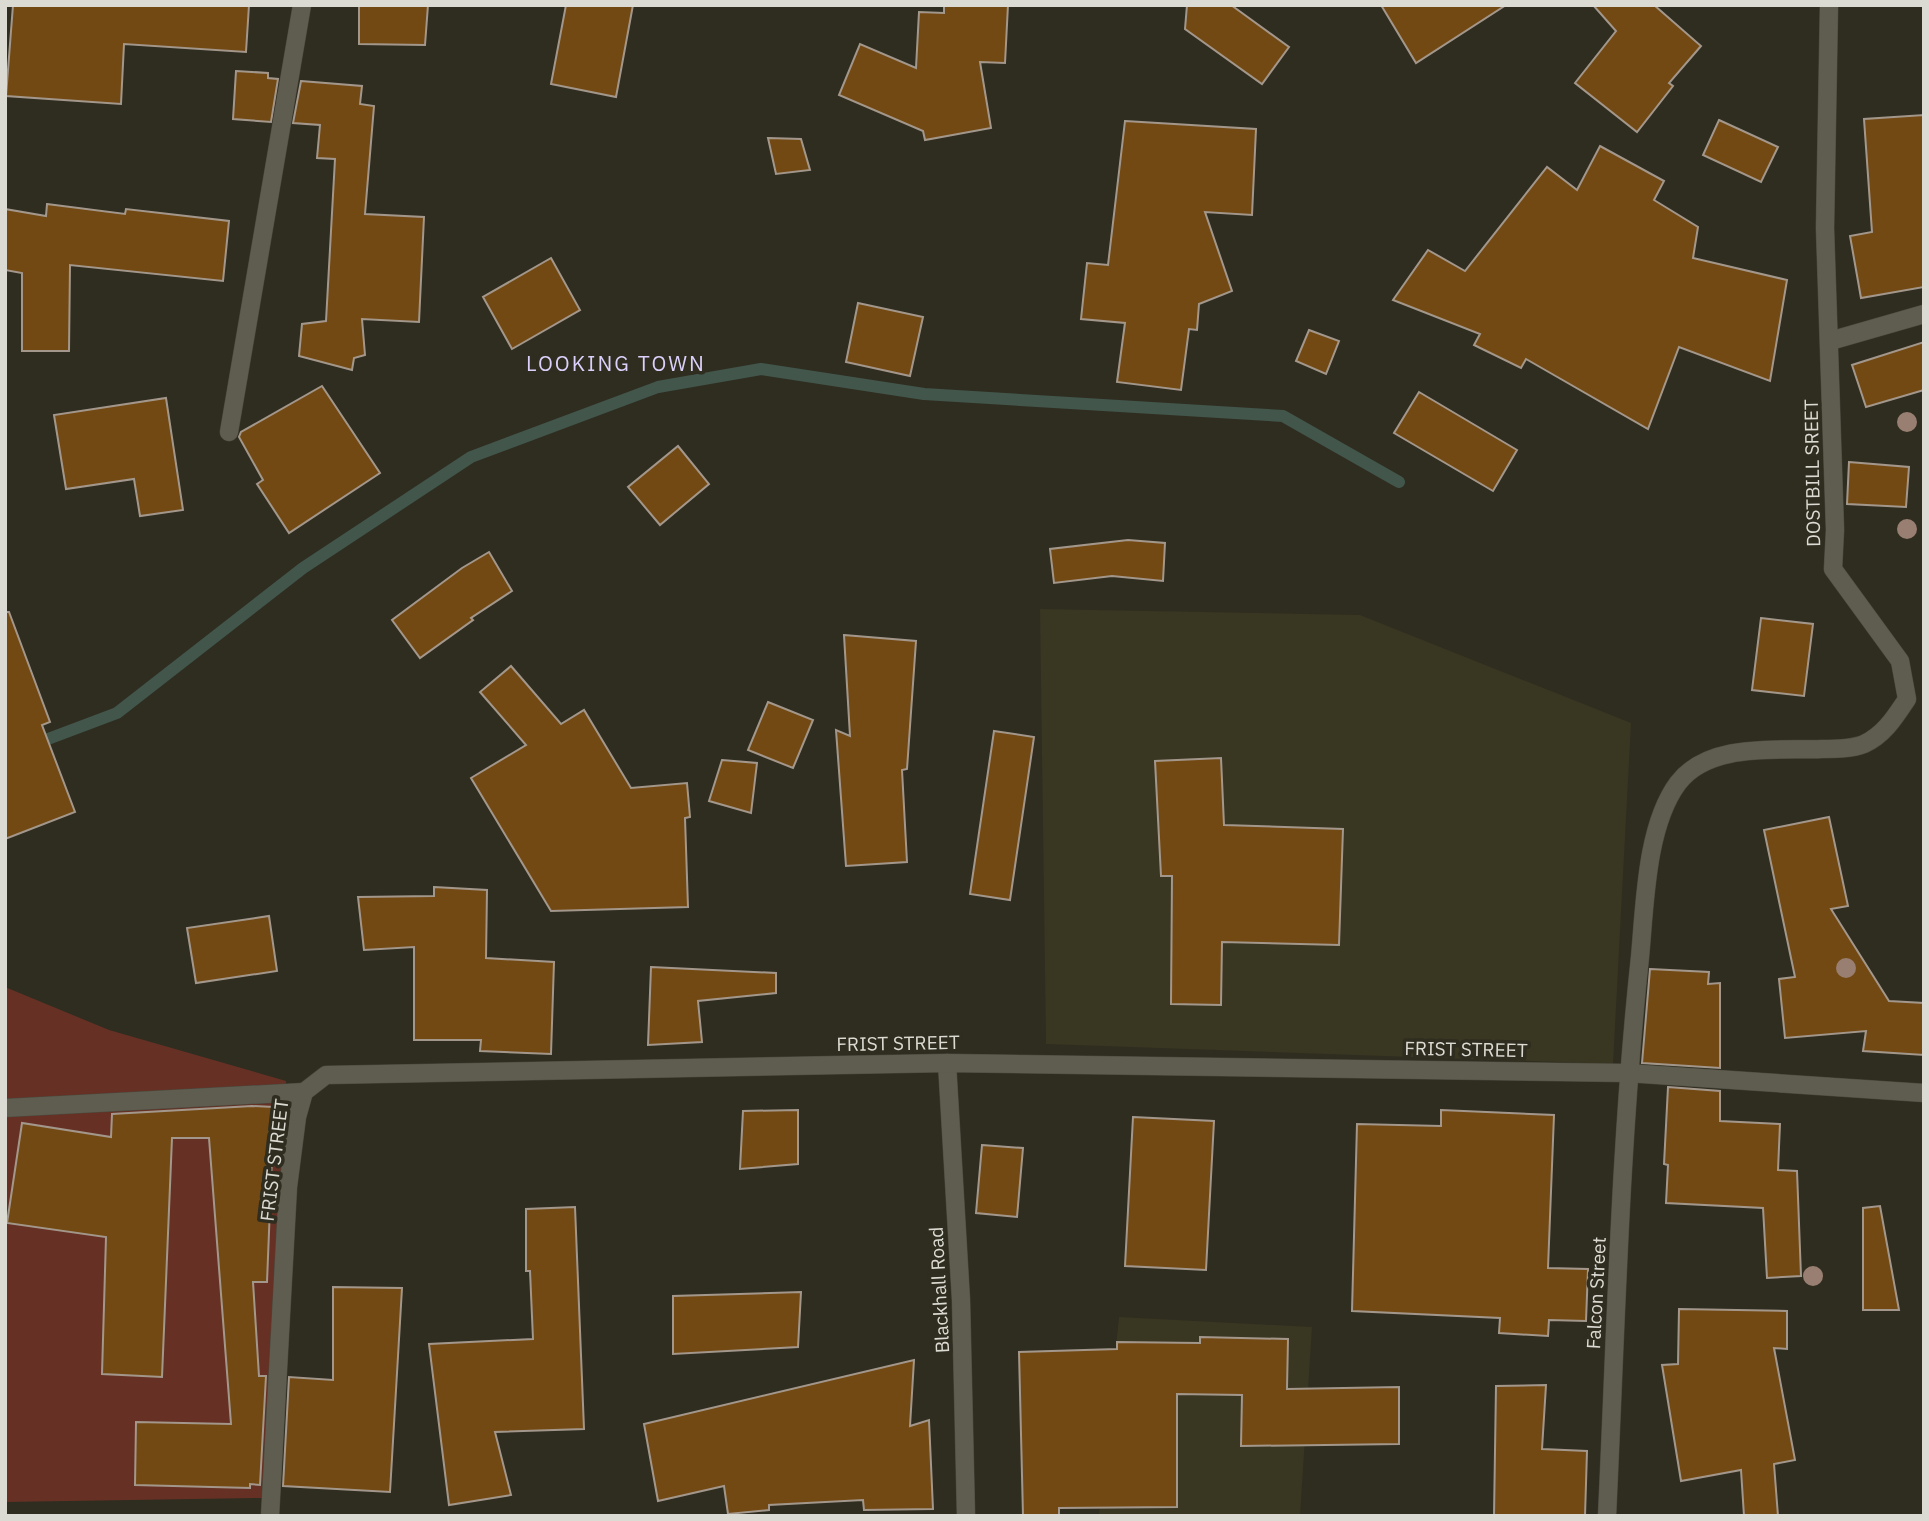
<svg xmlns="http://www.w3.org/2000/svg" width="1929" height="1521" font-family="'IBM Plex Sans',sans-serif">
<style>
.built{fill:#393622}
.green{fill:#663124}
.lines{fill:none;stroke-linecap:round;stroke-linejoin:round}
.stream{stroke:#42564c;stroke-width:12}
.building{fill:#734913;stroke:#a3978b;stroke-width:2}
.street-casing{stroke:#4a483e;stroke-width:19}
.street{stroke:#5f5d4f;stroke-width:18}
.tree{fill:#997f72}
.labels{text-anchor:middle;dominant-baseline:central;stroke-width:7;stroke-linejoin:round;paint-order:stroke}
.street-label{font-size:19px;fill:#dcdbd3;stroke:#2f2d20}
.neighbourhood-label{font-size:21px;letter-spacing:2px;fill:#dcd0fb;stroke:#2f2d20}
</style>
<rect width="100%" height="100%" fill="#2f2d20"/>
<g class="built">
<path d="M1040 609 1360 615 1631 723 1613 1064 1046 1044Z"/>
<path d="M1119 1317 1312 1327 1300 1516H1099Z"/>
</g>
<path class="green" d="M5 987 109 1030 286 1081 262 1498 5 1502Z"/>
<g class="lines">
<path class="stream" d="M32 745 117 713 303 568 471 457 658 387 761 369 924 394 1283 416 1399 482"/>
</g>
<g class="building">
<path d="M13 5H249L246 52 124 44 121 104 6 96Z"/>
<path d="M359 5H428L425 45 359 44Z"/>
<path d="M566 5H633L616 97 551 84Z"/>
<path d="M944 5H1008L1005 63 980 62 991 128 925 140 923 131 839 95 860 44 916 68 919 12 944 13Z"/>
<path d="M1187 5H1231L1289 47 1262 84 1185 29Z"/>
<path d="M1381 5H1506L1416 63Z"/>
<path d="M1593 5H1654L1701 46 1669 83 1673 86 1637 132 1575 83 1616 31Z"/>
<path d="M236 71 268 73V78L278 79 271 122 233 119Z"/>
<path d="M301 81 362 86 360 104 374 106 365 214 424 217 419 322 362 319 365 355 354 358 352 370 299 356 302 324 326 321 335 159 317 158 320 125 293 123Z"/>
<path d="M1924 115V287L1861 298 1850 236 1872 232 1864 119Z"/>
<path d="M1719 120 1778 147 1761 182 1703 155Z"/>
<path d="M1125 121 1256 129 1252 215 1205 212 1232 291 1199 304 1197 330 1189 329 1181 390 1117 382 1125 323 1081 319 1087 263 1108 265Z"/>
<path d="M768 138 801 139 810 170 776 174Z"/>
<path d="M1600 146 1664 181 1654 200 1698 227 1693 258 1787 280 1770 381 1679 347 1648 429 1526 359 1521 368 1474 345 1480 334 1393 300 1428 250 1465 271 1547 167 1577 190Z"/>
<path d="M47 204 125 214 126 209 229 221 223 281 70 265 69 351H22V273L5 270V209L46 216Z"/>
<path d="M551 258 580 310 512 349 483 297Z"/>
<path d="M858 303 923 317 910 376 846 362Z"/>
<path d="M1309 330 1339 341 1326 374 1296 361Z"/>
<path d="M1924 342V390L1866 407 1852 365Z"/>
<path d="M322 386 380 473 289 533 257 484 263 480 239 437 241 432Z"/>
<path d="M1419 392 1517 450 1493 491 1394 433Z"/>
<path d="M166 398 183 510 140 516 134 479 66 489 54 415Z"/>
<path d="M678 446 709 484 660 525 628 487Z"/>
<path d="M1849 462 1909 467 1906 507 1847 504Z"/>
<path d="M1128 540 1165 543 1163 581 1112 576 1054 583 1050 549Z"/>
<path d="M489 552 512 591 471 618 473 620 420 658 392 620 462 568Z"/>
<path d="M5 612H9L50 722 42 725 75 812 5 839Z"/>
<path d="M1761 618 1813 624 1804 696 1752 690Z"/>
<path d="M844 635 916 641 907 769 902 770 907 862 846 866 836 730 850 736Z"/>
<path d="M511 666 561 724 584 710 631 788 687 783 690 817 685 818 688 907 551 911 471 778 526 745 480 692Z"/>
<path d="M768 702 813 720 793 768 748 750Z"/>
<path d="M994 731 1034 737 1010 900 970 894Z"/>
<path d="M1221 758 1224 825 1343 829 1339 945 1222 942 1221 1005 1171 1004 1172 876H1161L1155 761Z"/>
<path d="M722 760 757 763 751 813 709 801Z"/>
<path d="M1829 817 1848 906 1831 909 1889 1001 1924 1003V1055L1863 1051 1866 1031 1785 1038 1779 979 1795 977 1764 830Z"/>
<path d="M434 887 487 890 486 958 554 962 551 1054 480 1051 481 1040H414V947L364 950 358 897 434 896Z"/>
<path d="M269 916 277 971 196 983 187 928Z"/>
<path d="M651 967 776 973V993L698 1001 702 1042 648 1045Z"/>
<path d="M1650 969 1709 972 1708 984 1720 983V1068L1642 1063Z"/>
<path d="M1668 1087 1720 1091V1121L1780 1124 1778 1170 1797 1171 1801 1276 1767 1278 1763 1208 1666 1203 1668 1165 1664 1164Z"/>
<path d="M252 1106 274 1107 267 1282H253L259 1376H266L260 1485 250 1484V1488L135 1485 136 1422 231 1424 209 1138H172L162 1377 102 1374 106 1237 7 1223 22 1123 111 1137 112 1114Z"/>
<path d="M798 1110V1164L740 1169 743 1111Z"/>
<path d="M1441 1110 1554 1115 1548 1268 1588 1269 1586 1321 1549 1320 1548 1336 1499 1333 1500 1318 1352 1311 1357 1124 1441 1126Z"/>
<path d="M1133 1117 1214 1121 1206 1270 1125 1266Z"/>
<path d="M982 1145 1023 1148 1017 1217 976 1213Z"/>
<path d="M1880 1206 1899 1310H1863V1208Z"/>
<path d="M575 1207 584 1429 495 1432 511 1495 449 1505 429 1344 533 1339 530 1271H526V1209Z"/>
<path d="M333 1287 402 1288 390 1492 283 1486 289 1377 333 1380Z"/>
<path d="M801 1292 798 1347 673 1354V1296Z"/>
<path d="M1679 1309 1787 1311V1349L1774 1348 1795 1460 1774 1464 1778 1516H1744L1741 1470 1681 1481 1662 1365 1678 1364Z"/>
<path d="M1200 1337 1288 1339 1287 1389 1399 1387V1444L1241 1446 1242 1395 1177 1394V1507L1059 1508V1516H1023L1019 1352 1117 1349V1342L1200 1343Z"/>
<path d="M914 1360 910 1426 929 1420 933 1509 864 1510 863 1500 769 1505V1510L728 1514 724 1486 658 1501 644 1424Z"/>
<path d="M1546 1385 1542 1449 1587 1451 1585 1516H1494L1496 1386Z"/>
</g>
<g class="lines">
<g class="street-casing">
<g id="street">
<path d="M1830 341 1924 314"/>
<path d="M229 432 302 5"/>
<path d="M947 1063 961 1300 966 1516"/>
<path d="M5 1108 304 1092"/>
<path d="M270 1516 288 1187 297 1117 304 1092 326 1075 947 1063 1627 1073 1924 1093"/>
<path d="M1607 1516C1616 1329 1620 1142 1640 957 1645 904 1646 826 1678 783 1709 742 1777 751 1822 749 1835 749 1852 749 1864 744 1884 735 1895 717 1907 699L1900 661 1833 569 1835 530 1825 228 1829 5"/>
</g>
</g>
<use href="#street" class="street"/>
</g>
<g class="tree">
<circle cx="1907" cy="422" r="10"/>
<circle cx="1907" cy="529" r="10"/>
<circle cx="1846" cy="968" r="10"/>
<circle cx="1813" cy="1276" r="10"/>
</g>
<g class="labels">
<g class="street-label">
<text transform="translate(1812 473) rotate(-91)">DOSTBILL SREET</text>
<text transform="translate(898 1043) rotate(-1)">FRIST STREET</text>
<text transform="translate(1466 1049) rotate(1)">FRIST STREET</text>
<text transform="translate(274 1160) rotate(-83)">FRIST STREET</text>
<text transform="translate(939 1290) rotate(-93)">Blackhall Road</text>
<text transform="translate(1596 1293) rotate(-87)">Falcon Street</text>
</g>
<g class="neighbourhood-label">
<text x="616" y="363">LOOKING TOWN</text>
</g>
</g>
<rect width="1929" height="1521" fill="none" stroke="#dcdbd3" stroke-width="14"/>
</svg>
